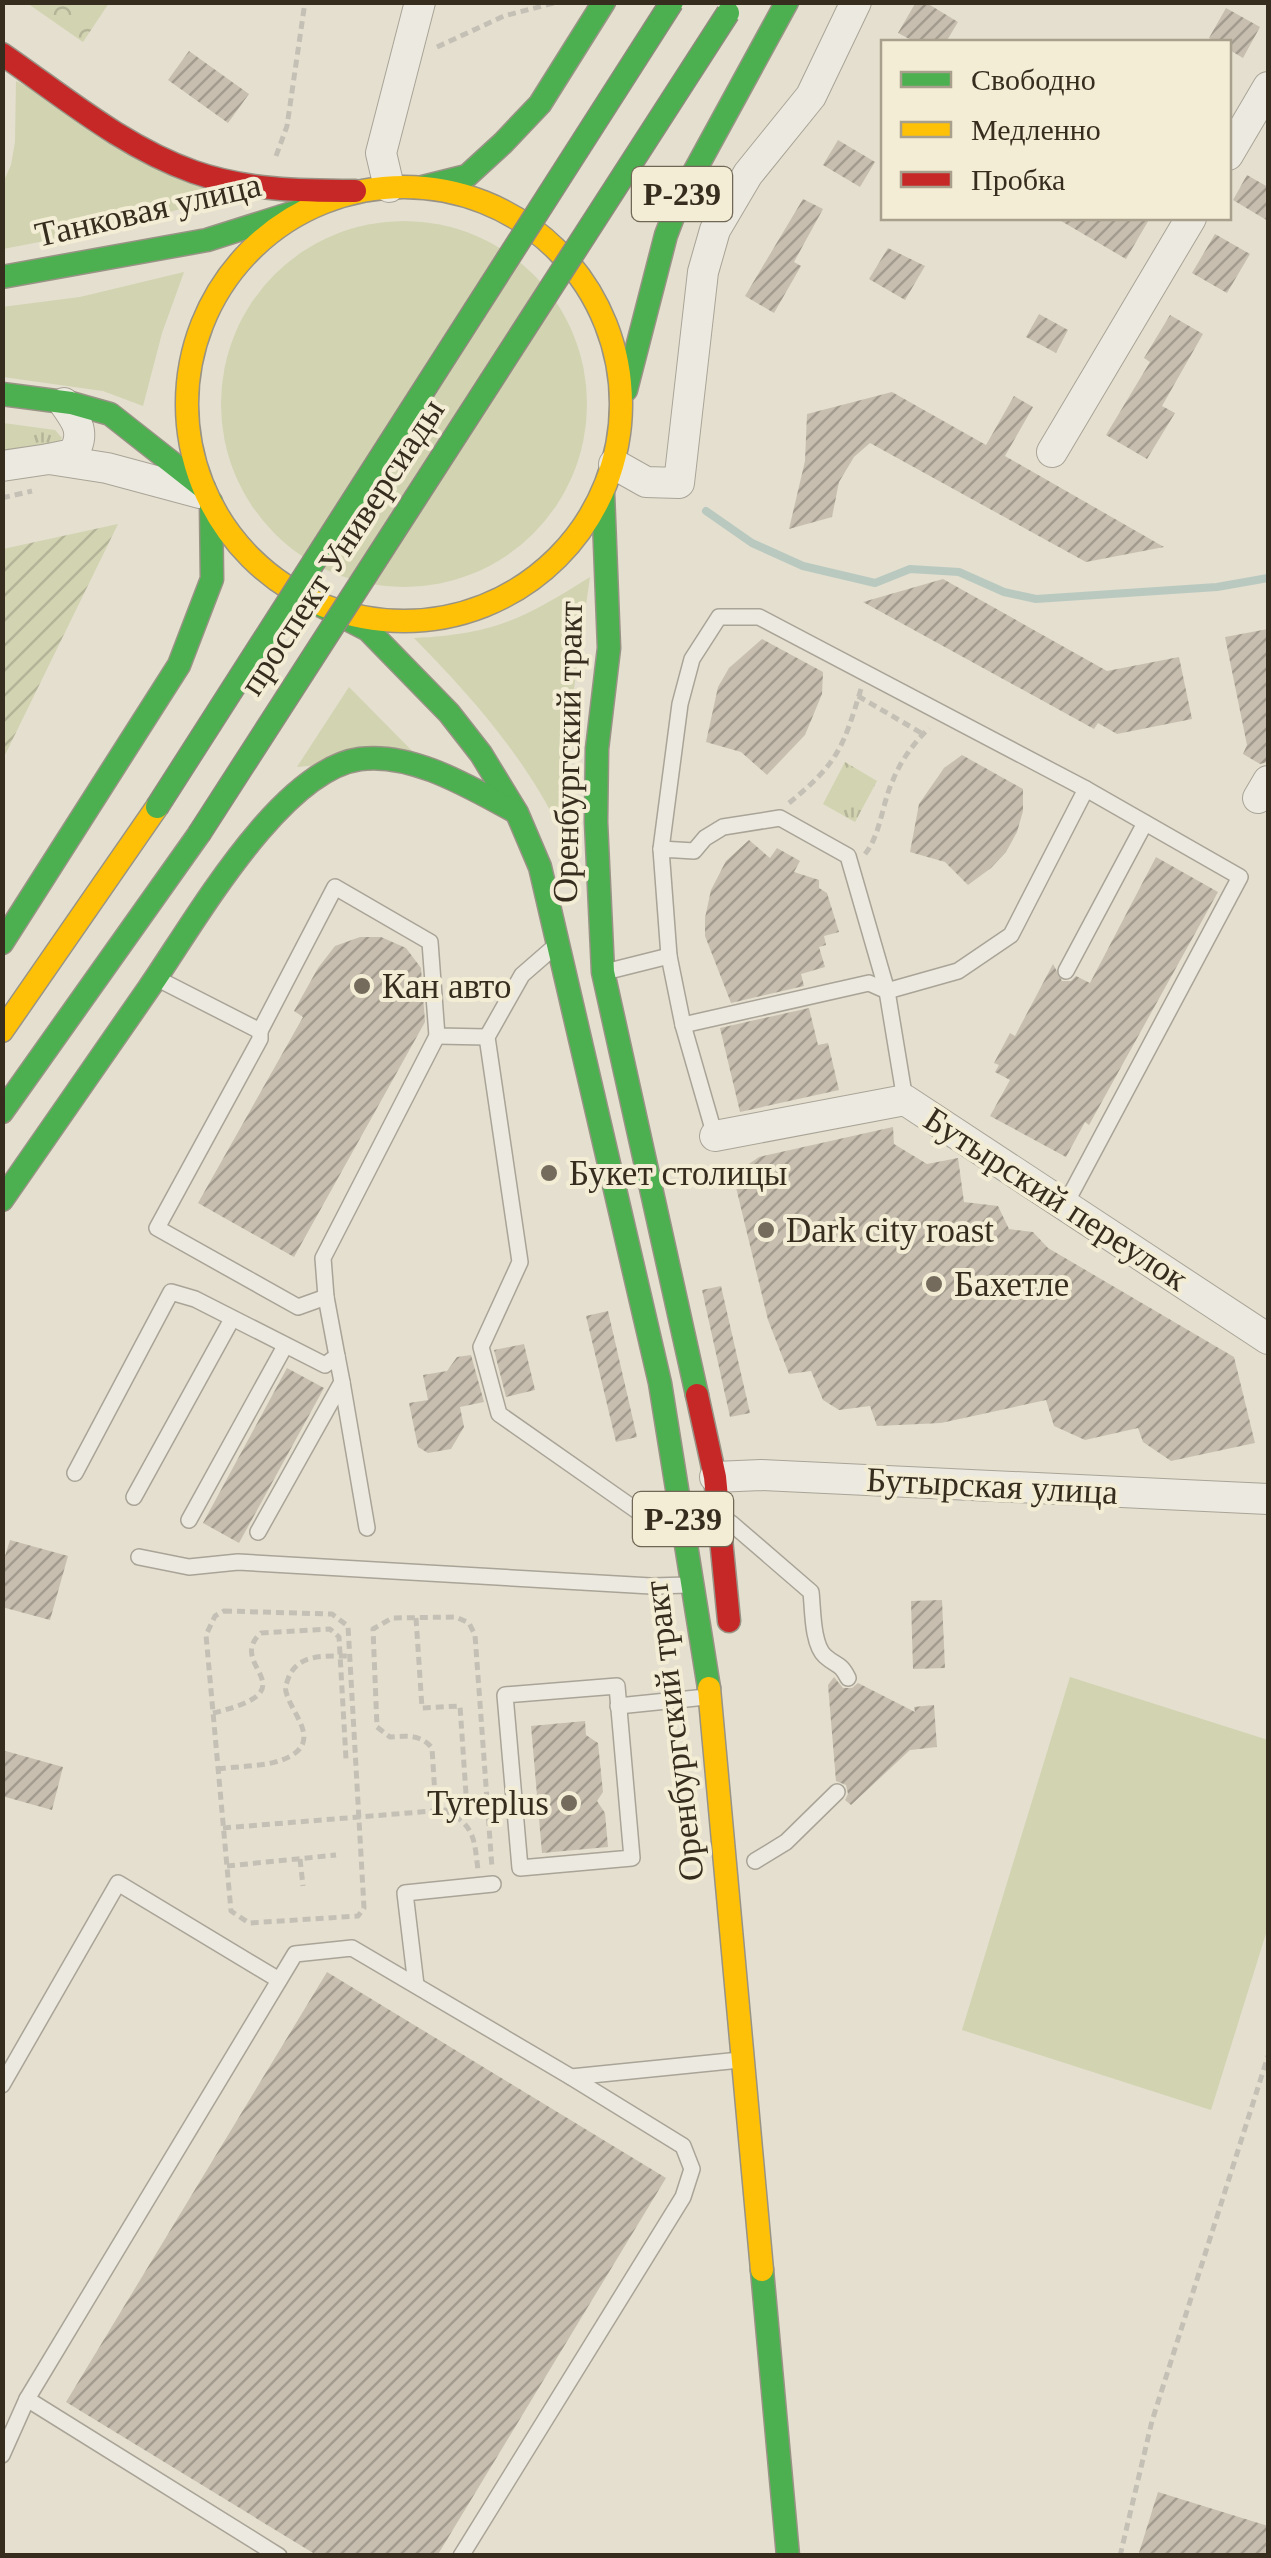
<svg xmlns="http://www.w3.org/2000/svg" width="1271" height="2558" font-family="'Times New Roman',serif">
<style>
.grass{fill:#d1d3b1}
.forest{fill:url(#forest-crowns)}
.park{fill:url(#park-tufts)}
.garden{fill:url(#garden-furrows)}
.lines{fill:none;stroke-linecap:round;stroke-linejoin:round}
.stream{stroke:#b9c9c0;stroke-width:8}
.building{fill:url(#building-hatch)}
.lane-casing{stroke:#a9a497;stroke-width:18}
.street-casing{stroke:#a9a497;stroke-width:32}
.fast-casing{stroke:#999386;stroke-width:25}
.slow-casing{stroke:#999386;stroke-width:25}
.jam-casing{stroke:#999386;stroke-width:25}
.path{stroke:#c5c0b6;stroke-width:5;stroke-dasharray:8 5;stroke-linecap:butt}
.lane{stroke:#ece9e0;stroke-width:15}
.street{stroke:#ece9e0;stroke-width:30}
.fast{stroke:#4caf50;stroke-width:22}
.slow{stroke:#ffc107;stroke-width:22}
.jam{stroke:#c62828;stroke-width:22}
.fast-bridge-casing{stroke:#8f897e;stroke-width:25;stroke-linecap:butt}
.fast-bridge{stroke:#4caf50;stroke-width:22}
.poi-dot{fill:#746b5c;stroke:#f4edd5;stroke-width:4}
.labels{text-anchor:middle;dominant-baseline:central;stroke-width:8;stroke-linejoin:round;paint-order:stroke}
.shield{fill:#f4edd5;stroke:#706756;stroke-width:2.5}
.shield-label{font-size:32px;font-weight:bold;fill:#372d1f}
.street-label{font-size:35px;fill:#372d1f;stroke:#f4edd5}
.poi-label{font-size:35px;fill:#372d1f;stroke:#f4edd5;text-anchor:start}
</style>
<defs>
<pattern id="forest-crowns" width="20" height="18" patternUnits="userSpaceOnUse" patternTransform="scale(2.5)"><rect width="20" height="18" fill="#d1d3b1"/><path d="M2 6a3 3 0 1 1 6 0M12 15a3 3 0 1 1 6 0" fill="none" stroke="#b4b598"/></pattern>
<pattern id="park-tufts" width="24" height="20" patternUnits="userSpaceOnUse" patternTransform="scale(2.5)"><rect width="24" height="20" fill="#d1d3b1"/><path d="M3 7l-1-3M5 7V3M7 7l1-3M15 17l-1-3M17 17v-4M19 17l1-3" fill="none" stroke="#b4b598"/></pattern>
<pattern id="garden-furrows" width="10" height="10" patternUnits="userSpaceOnUse" patternTransform="scale(2.5)"><rect width="10" height="10" fill="#d1d3b1"/><path d="M-1 1l2-2M0 10L10 0M9 11l2-2" fill="none" stroke="#b4b598"/></pattern>
<pattern id="building-hatch" width="6" height="6" patternUnits="userSpaceOnUse" patternTransform="scale(2.5)"><rect width="6" height="6" fill="#c7beaf"/><path d="M-1 1l2-2M0 6l6-6M5 7l2-2" fill="none" stroke="#a29b8e"/></pattern>
</defs>
<rect width="100%" height="100%" fill="#e4dfce"/>
<g class="grass">
<path d="M16 81 238 194 96 231 3 249V183L11 165 15 142Z"/>
<circle cx="404" cy="404" r="183"/>
<path d="M184 272 162 333 143 406 103 391 3 377 2 307 80 297Z"/>
<path d="M590 577 568 730 567 844C531 764 475 700 414 638 495 634 523 619 590 577Z"/>
<path d="M349 687 417 756 297 767Z"/>
<path d="M1070 1677 1268 1740V1927L1211 2110 962 2030Z"/>
</g>
<path class="forest" d="M27 3H109L83 42Z"/>
<g class="park">
<path d="M3 423 55 430 62 438 55 450 3 455Z"/>
<path d="M845 762 877 781 855 822 823 804Z"/>
</g>
<path class="garden" d="M118 524 3 759V549Z"/>
<g class="lines">
<path class="stream" d="M706 511 752 543 803 566 875 583 910 569 959 572 1004 592 1036 599 1217 587 1268 578"/>
</g>
<g class="building">
<path d="M916 2H925L958 22 946 42H915L898 33Z"/>
<path d="M1226 8 1260 27 1243 58 1228 49V42H1216L1209 38Z"/>
<path d="M189 51 249 94 228 123 168 80Z"/>
<path d="M838 140 875 162 860 187 823 165Z"/>
<path d="M1247 175 1268 187V221L1233 200Z"/>
<path d="M803 199 823 209 794 262 801 266 774 313 745 296Z"/>
<path d="M1056 218H1150L1126 259Z"/>
<path d="M1215 234 1250 254 1227 293 1192 273Z"/>
<path d="M888 248 925 266 905 300 869 279Z"/>
<path d="M1039 314 1068 330 1056 353 1026 337Z"/>
<path d="M1170 315 1203 334 1162 406 1175 413 1147 459 1106 435 1150 362 1144 358Z"/>
<path d="M892 392 986 445 1014 396 1033 407 1005 456 1164 547 1086 562 870 443 854 457 839 482 832 517 789 529 805 461 807 414Z"/>
<path d="M943 579 1107 671 1179 657 1192 719 1117 734 1098 723 1094 729 863 602Z"/>
<path d="M1268 629V762L1260 764 1243 754 1247 745 1225 637Z"/>
<path d="M762 639 823 672 822 694 805 735 767 775 741 752 706 742 718 687 729 668Z"/>
<path d="M962 755 1023 789V811L1017 832 1006 852 991 868 968 885 945 862 910 852 919 804 944 768Z"/>
<path d="M749 840 770 858 777 848 800 861 794 872 819 880V888L827 893 839 932 824 936 826 945 819 947 825 967 801 974 804 986 731 1003 705 936V918L711 890 726 861Z"/>
<path d="M1156 857 1218 892 1089 1125 1085 1122 1066 1157 990 1116 1010 1080 995 1072 999 1065 994 1063 1010 1033 1015 1036 1053 964 1062 981H1071L1076 976 1090 983Z"/>
<path d="M360 937H381L406 948 421 968 425 1022 294 1257 198 1203 303 1017 294 1011 318 968 335 946Z"/>
<path d="M809 1008 818 1045 828 1043 839 1090 740 1112 720 1028Z"/>
<path d="M893 1127 894 1144 927 1164 958 1158 964 1202 998 1206 1009 1229 1033 1232 1048 1248 1234 1357 1255 1443 1171 1461 1143 1442 1138 1428 1085 1440 1054 1426 1046 1400 941 1423 877 1426 870 1406 839 1410 823 1400 811 1371 789 1374 768 1320 733 1175 759 1157Z"/>
<path d="M721 1286 750 1413 730 1417 702 1290Z"/>
<path d="M608 1311 637 1437 616 1442 586 1316Z"/>
<path d="M524 1344 535 1390 506 1397 494 1350Z"/>
<path d="M471 1355 484 1402 460 1407 464 1427 451 1449 428 1453 418 1447 409 1403 428 1400 423 1375 447 1371 457 1357Z"/>
<path d="M287 1368 324 1388 239 1543 203 1523Z"/>
<path d="M10 1540 68 1556 50 1620 2 1607V1566Z"/>
<path d="M942 1600 945 1668 913 1669 911 1601Z"/>
<path d="M834 1677 843 1688H852L858 1683 915 1712 914 1707 934 1705 937 1747 910 1750 851 1805 845 1800 848 1794 846 1785 836 1781 828 1685Z"/>
<path d="M585 1721 586 1735 598 1743 603 1792 597 1801 605 1813 608 1847 542 1853 531 1726Z"/>
<path d="M2 1750 63 1767 52 1810 2 1796Z"/>
<path d="M327 1972 666 2178 437 2556H318L66 2402Z"/>
<path d="M1158 2492 1268 2526V2556H1138Z"/>
</g>
<g class="lines">
<g class="lane-casing">
<g id="lane">
<path d="M661 849 680 704 692 659 719 617H759L1086 789 1011 935 958 971 887 991 869 983 683 1025"/>
<path d="M553 948 522 975 487 1037 520 1262 481 1347 499 1414 636 1510 674 1528"/>
<path d="M609 971 669 956"/>
<path d="M1066 971 1145 823"/>
<path d="M160 980 260 1031 335 887 430 942 437 1036 487 1037"/>
<path d="M260 1031V1039L157 1228 298 1307 326 1297 323 1258 437 1036"/>
<path d="M715 1136 683 1025 669 956 661 849 694 851 705 838 723 827 780 818 848 856 887 991 905 1100"/>
<path d="M1065 1205 1240 877 1086 789"/>
<path d="M342 1382 367 1528"/>
<path d="M75 1473 171 1292 195 1299 325 1365 337 1356 326 1297"/>
<path d="M134 1497 232 1319"/>
<path d="M189 1520 285 1346"/>
<path d="M731 1523 811 1592C813 1609 812 1644 825 1656 837 1667 840 1662 848 1678"/>
<path d="M258 1532 342 1382 337 1356"/>
<path d="M139 1557 189 1567 238 1562 651 1586 689 1585"/>
<path d="M617 1686 632 1858 520 1868 505 1695Z"/>
<path d="M618 1706 706 1697"/>
<path d="M755 1861 786 1842 837 1792"/>
<path d="M416 1985 405 1893 493 1884"/>
<path d="M571 2077 740 2060"/>
<path d="M2 2085 118 1883 279 1980"/>
<path d="M2 2455 27 2399"/>
<path d="M279 2556 27 2399 295 1954 352 1948 571 2077 683 2146 692 2169 683 2197 461 2556"/>
</g>
</g>
<g class="street-casing">
<g id="street">
<path d="M1228 155 1268 87"/>
<path d="M389 187 381 153 420 2"/>
<path d="M1052 452 1191 218"/>
<path d="M49 459 73 454C86 433 77 421 64 403"/>
<path d="M614 464 646 482 679 483 703 272 715 230 748 174 811 96 856 2"/>
<path d="M2 466 49 459 107 468 200 493"/>
<path d="M1258 798 1268 781"/>
<path d="M715 1136 905 1100 1268 1339"/>
<path d="M715 1477 761 1475 1268 1499"/>
</g>
</g>
<g class="fast-casing">
<g id="fast">
<path d="M423 187 467 176 503 143 540 104 604 2"/>
<path d="M2 277 207 240 308 208"/>
<path d="M626 390 666 235 681 196 787 2"/>
<path d="M2 394 71 403 110 414 204 488"/>
<path d="M603 493 609 648 597 749 596 822 603 972 697 1395"/>
<path d="M298 594 368 630 449 713 481 754 517 813 540 867 660 1383 709 1688"/>
<path d="M2 943 179 665 212 579 211 502"/>
<path d="M2 1112 199 834"/>
<path d="M2 1200C51 1129 100 1059 149 988 193 925 279 770 360 759 413 752 471 788 516 812"/>
<path d="M762 2270 788 2556"/>
</g>
</g>
<g class="slow-casing">
<g id="slow">
<circle cx="404" cy="404" r="217"/>
<path d="M2 1031 157 807"/>
<path d="M709 1688 762 2270"/>
</g>
</g>
<g class="jam-casing">
<g id="jam">
<path d="M2 54C63 96 123 147 194 172 245 190 301 191 355 191"/>
<path d="M697 1395 715 1477 729 1621"/>
</g>
</g>
<g class="path">
<path d="M437 47 504 16 558 2"/>
<path d="M276 156 287 126 305 2"/>
<path d="M2 498 32 491"/>
<path d="M858 696 923 734"/>
<path d="M789 803C838 763 843 748 861 689"/>
<path d="M865 854C881 834 882 803 893 780 901 760 914 743 929 728"/>
<path d="M224 1611 332 1614 348 1626 364 1908 358 1916 249 1923 231 1911 206 1635 215 1616Z"/>
<path d="M416 1618 422 1708 460 1706 466 1794 459 1806 445 1810"/>
<path d="M213 1713C314 1689 224 1666 261 1633L330 1629 339 1637 346 1759"/>
<path d="M218 1769C238 1766 263 1767 282 1760 324 1744 294 1717 287 1695 284 1687 286 1686 288 1679 297 1653 326 1656 349 1656"/>
<path d="M436 1811 432 1748C421 1734 406 1736 390 1737L377 1727 373 1629 392 1618 456 1617 469 1623 475 1635 492 1868"/>
<path d="M223 1828 445 1810C475 1826 474 1838 478 1870"/>
<path d="M300 1859 303 1886"/>
<path d="M227 1866 336 1855"/>
<path d="M1120 2556 1152 2421 1268 2056"/>
</g>
<use href="#lane" class="lane"/>
<use href="#street" class="street"/>
<use href="#fast" class="fast"/>
<use href="#slow" class="slow"/>
<use href="#jam" class="jam"/>
<g class="fast-bridge-casing">
<g id="fast-bridge">
<path d="M157 807 672 2"/>
<path d="M199 834 728 13"/>
</g>
</g>
<use href="#fast-bridge" class="fast-bridge"/>
</g>
<g class="poi-dot">
<circle cx="362" cy="986" r="10"/>
<circle cx="549" cy="1173" r="10"/>
<circle cx="766" cy="1230" r="10"/>
<circle cx="934" cy="1284" r="10"/>
<circle cx="569" cy="1803" r="10"/>
</g>
<g class="labels">
<g class="shield">
<rect x="632" y="167" width="100" height="54" rx="8"/>
<rect x="633" y="1492" width="100" height="54" rx="8"/>
</g>
<g class="shield-label">
<text x="682" y="194">Р-239</text>
<text x="683" y="1519">Р-239</text>
</g>
<g class="street-label">
<text transform="translate(148 210) rotate(-13)">Танковая улица</text>
<text transform="translate(342 547) rotate(-57)">проспект Универсиады</text>
<text transform="translate(568 752) rotate(-89)">Оренбургский тракт</text>
<text transform="translate(1056 1199) rotate(33)">Бутырский переулок</text>
<text transform="translate(992 1486) rotate(3)">Бутырская улица</text>
<text transform="translate(674 1731) rotate(-97)">Оренбургский тракт</text>
</g>
<g class="poi-label">
<text x="382" y="986">Кан авто</text>
<text x="569" y="1173">Букет столицы</text>
<text x="786" y="1230">Dark city roast</text>
<text x="954" y="1284">Бахетле</text>
<text x="549" y="1803" text-anchor="end">Tyreplus</text>
</g>
</g>
<rect width="1271" height="2558" fill="none" stroke="#372d1f" stroke-width="10"/>
<rect x="881" y="40" width="350" height="180" fill="#f4edd5" stroke="#a8a08c" stroke-width="2.5"/>
<rect x="901" y="72" width="50" height="15" fill="#4caf50" stroke="#a8a08c" stroke-width="2.5"/>
<text x="971" y="90" font-size="30" fill="#372d1f">Свободно</text>
<rect x="901" y="122" width="50" height="15" fill="#ffc107" stroke="#a8a08c" stroke-width="2.5"/>
<text x="971" y="140" font-size="30" fill="#372d1f">Медленно</text>
<rect x="901" y="172" width="50" height="15" fill="#c62828" stroke="#a8a08c" stroke-width="2.5"/>
<text x="971" y="190" font-size="30" fill="#372d1f">Пробка</text>
</svg>
